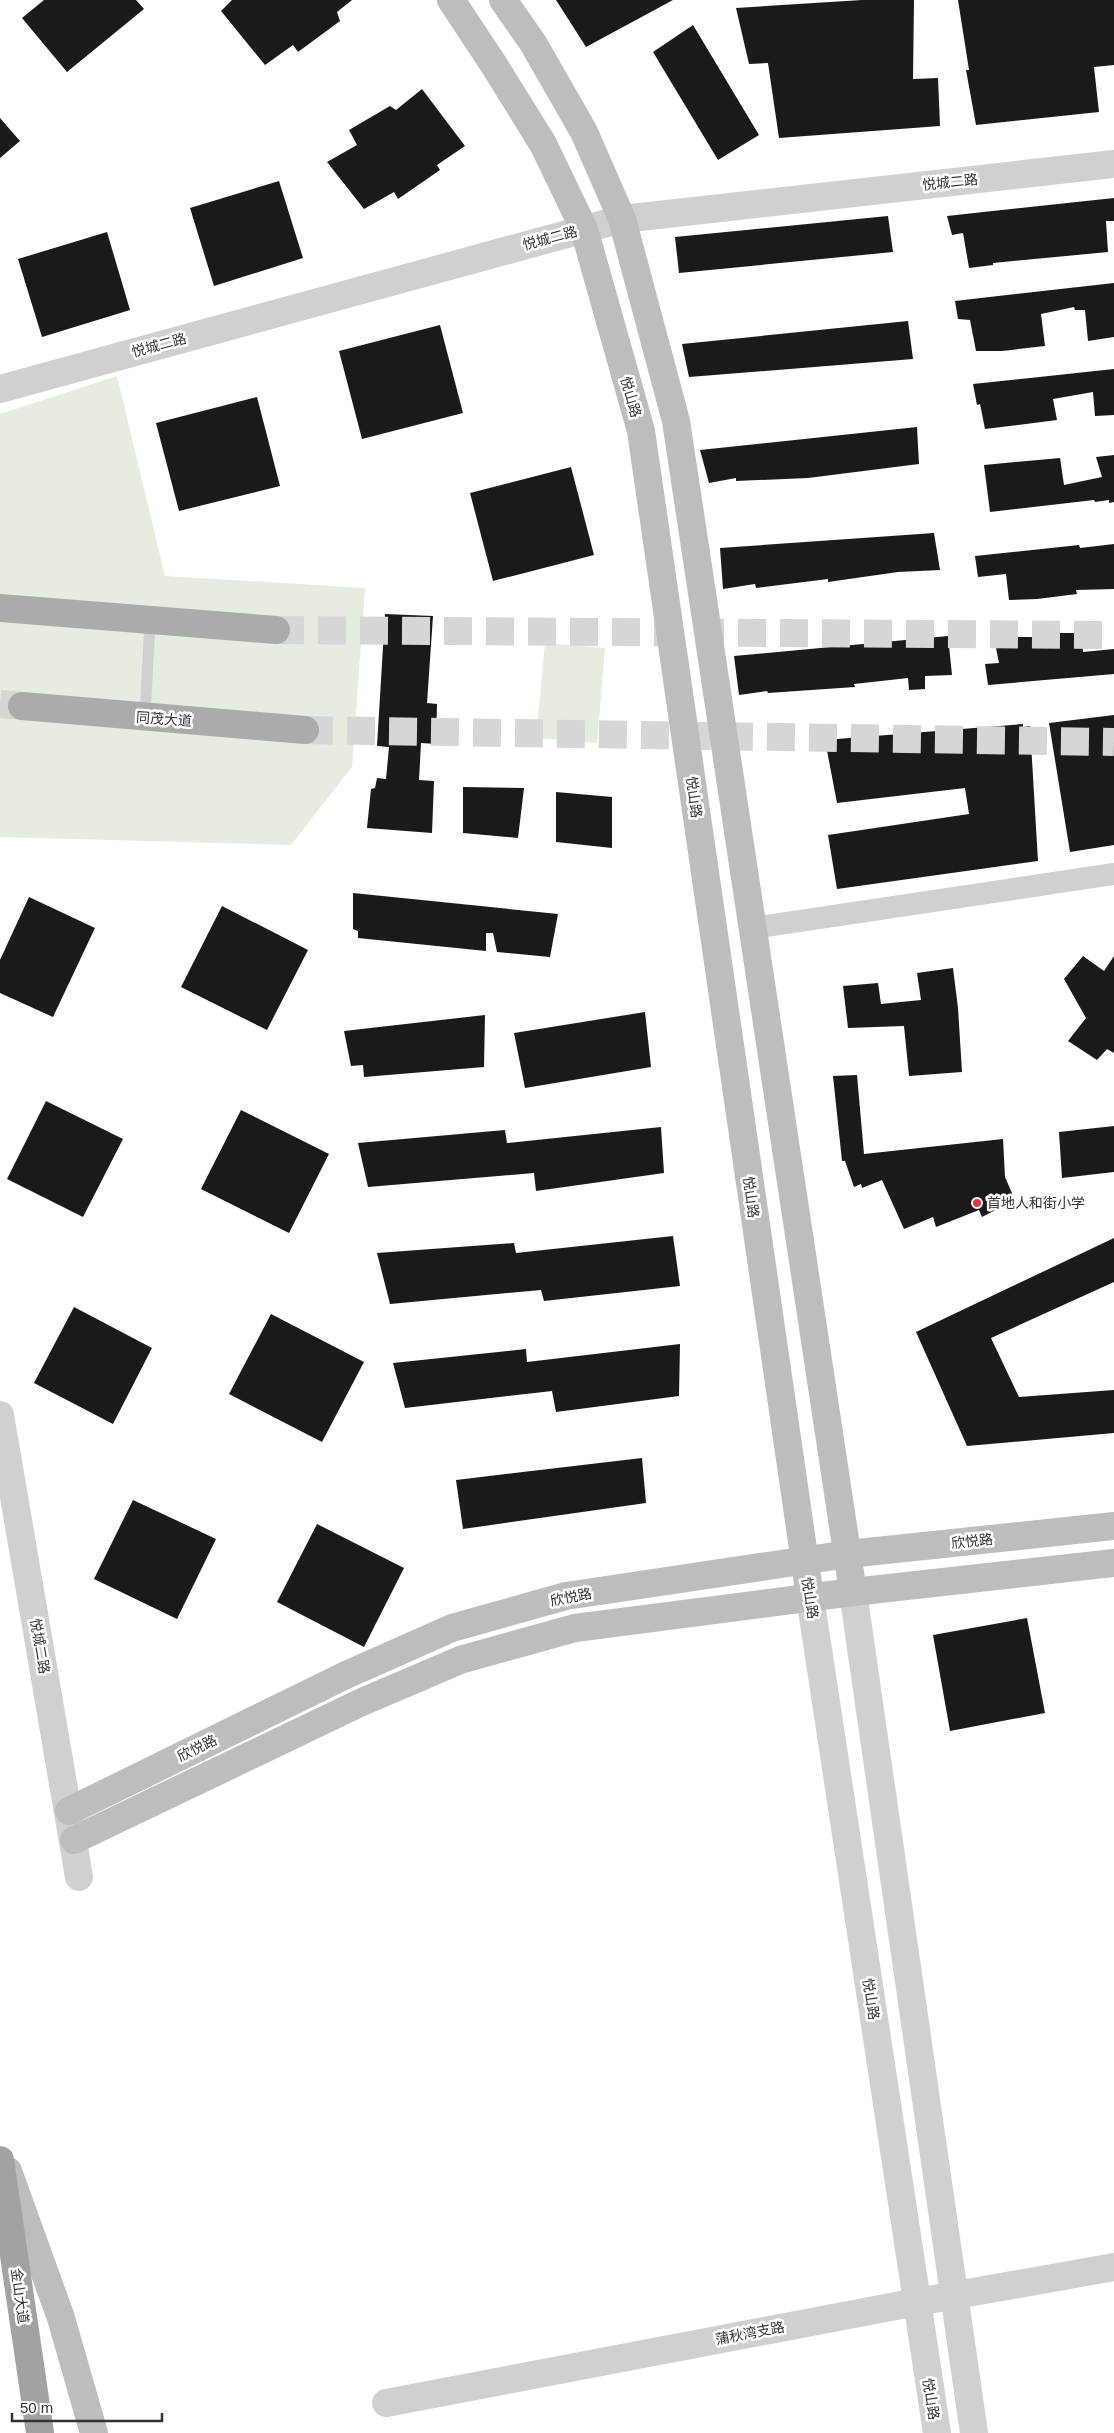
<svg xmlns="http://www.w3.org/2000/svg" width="1114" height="2433" font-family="Helvetica,'Noto Sans SC',sans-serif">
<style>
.green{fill:#e6ecdf}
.building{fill:#1a1a1a}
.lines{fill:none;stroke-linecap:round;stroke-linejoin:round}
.primary-tunnel{stroke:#d6d6d6;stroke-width:28;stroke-dasharray:28 14;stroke-linecap:butt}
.service{stroke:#d0d0d0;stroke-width:11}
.minor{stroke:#d0d0d0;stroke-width:22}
.tertiary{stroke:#d0d0d0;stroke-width:28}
.secondary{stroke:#bdbdbd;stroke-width:28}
.primary{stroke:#ababab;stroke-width:28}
.trunk{stroke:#a2a2a2;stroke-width:28}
.poi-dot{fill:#e63946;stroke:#fff;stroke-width:2}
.labels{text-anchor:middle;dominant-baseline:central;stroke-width:5;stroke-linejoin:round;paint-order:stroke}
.street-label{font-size:14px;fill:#333;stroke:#fff}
.poi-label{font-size:14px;fill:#333;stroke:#fff;text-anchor:start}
</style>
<rect width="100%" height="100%" fill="#fff"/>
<g class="green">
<path d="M117 376 165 576 365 588 352 767 291 845 0 837V414Z"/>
<path d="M545 643 605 648 597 743 536 738Z"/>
</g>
<g class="building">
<path d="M44 0H136L144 9 67 72 22 18Z"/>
<path d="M232 0H352L337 12 340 21 298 52 293 45 265 65 221 11Z"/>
<path d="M556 0H673L586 47Z"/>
<path d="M862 0H914L913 79 938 78 940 126 779 138 768 63 749 64 736 8Z"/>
<path d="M958 0H1114V65L1094 67 1099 112 976 125 966 70H969Z"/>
<path d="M693 25 759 135 718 160 653 52Z"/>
<path d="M422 89 465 146 437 165 440 170 398 199 394 192 364 209 327 162 357 145 349 130 390 106 396 110Z"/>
<path d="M0 118 20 141 0 158Z"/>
<path d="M279 181 303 258 214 286 190 208Z"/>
<path d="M1114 198V221H1106L1108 252 993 263V265L969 268 963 233 952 235 947 216Z"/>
<path d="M888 216 893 252 679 273 675 237Z"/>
<path d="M107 232 130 310 42 337 18 259Z"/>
<path d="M1114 283V337L1088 341 1085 310H1075L1074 307 1041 314 1045 346 1002 351H976L970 320 958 319 955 301Z"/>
<path d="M908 321 913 359 689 377 682 344Z"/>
<path d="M440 325 463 413 362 439 339 351Z"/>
<path d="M1114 369V415L1095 416 1093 392 1053 399 1057 420 985 429 980 404 977 405 973 384Z"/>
<path d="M257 397 280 486 179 511 156 423Z"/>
<path d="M917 427 919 464 808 478 736 481V478L709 483 700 450Z"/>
<path d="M1114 455V502L1109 503V500L1095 502 1094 500 990 512 984 465 1060 458 1064 485 1102 477 1096 457Z"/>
<path d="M571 467 594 555 493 581 470 493Z"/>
<path d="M934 533 940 570 898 572 828 582V579L756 588 755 584 723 589 720 548Z"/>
<path d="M1114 544V589L1076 590 1077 594 1037 599 1009 600 1006 574 978 577 975 556 1079 545 1080 548Z"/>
<path d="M385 614 433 616 427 703 437 704 436 744 421 743 419 780 434 781 432 833 367 828 371 789 375 788 377 778 386 779 389 747 377 746Z"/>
<path d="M1054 633H1081L1083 652 1114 649V674L988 685 985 664 999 663 995 643 1016 639V637H1054Z"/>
<path d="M948 636 952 675 925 676V689L909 690 908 678 854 684 855 687 768 693 767 691 739 695 734 656Z"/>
<path d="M1114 715V845L1070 852 1049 723Z"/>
<path d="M1023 724V727L1030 726 1038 861 837 889 828 835 969 814 965 788 837 803 825 740Z"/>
<path d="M463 787 524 788 518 838 463 833Z"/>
<path d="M556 792 612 797V848L556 842Z"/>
<path d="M353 893 558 914 550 957 497 952 493 933H486V951L358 938V931L353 929Z"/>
<path d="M29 897 95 928 53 1017 0 993V960Z"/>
<path d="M222 906 308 950 267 1030 181 987Z"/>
<path d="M1083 956 1104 971 1114 956V1053L1107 1049 1097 1060 1068 1041 1086 1018 1064 979Z"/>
<path d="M953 968 958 1008 962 1072 909 1076 904 1026 848 1028 843 986 878 983 881 1004 921 1000 917 973Z"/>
<path d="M645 1012 651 1067 525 1088 514 1033Z"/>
<path d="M485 1015 484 1067 364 1077 363 1065 351 1066 344 1031Z"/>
<path d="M857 1075 864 1154 1003 1139 1005 1177 1015 1200 982 1217 979 1210 936 1227 933 1217 904 1229 882 1180 862 1188 861 1184 854 1187 845 1161H842L833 1076Z"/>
<path d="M46 1101 123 1139 83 1217 7 1179Z"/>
<path d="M241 1110 329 1154 289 1233 201 1189Z"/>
<path d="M1114 1126V1172L1062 1178 1059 1132Z"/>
<path d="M661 1127 664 1173 536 1191 534 1173 368 1187 358 1143 505 1130 507 1143Z"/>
<path d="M673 1236 680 1286 544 1301 541 1290 390 1304 377 1253 514 1243 516 1253Z"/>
<path d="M1114 1238V1282L991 1338 1019 1397 1114 1390V1433L967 1446 916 1332Z"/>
<path d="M74 1307 152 1348 113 1424 34 1383Z"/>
<path d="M271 1314 364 1362 322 1442 229 1394Z"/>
<path d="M680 1344 679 1396 556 1412 552 1391 405 1408 393 1363 526 1349 527 1362Z"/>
<path d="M642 1458 646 1503 463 1529 456 1480Z"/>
<path d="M133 1500 216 1539 177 1619 94 1579Z"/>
<path d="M317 1524 404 1568 364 1647 277 1602Z"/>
<path d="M1027 1618 1045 1713 950 1731 933 1635Z"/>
</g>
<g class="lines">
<g class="primary-tunnel">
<path d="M276 630 1114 635"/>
<path d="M0 704 22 706"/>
<path d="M305 730 1114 742"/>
</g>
<path class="service" d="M145 716 150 621"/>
<path class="minor" d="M753 928 1114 874"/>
<g class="tertiary">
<path d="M0 389 622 219 1114 164"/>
<path d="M0 1415 79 1877"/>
<path d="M853 1592 974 2433"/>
<path d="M810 1597 937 2433"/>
<path d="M386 2403 917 2302 1114 2267"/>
</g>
<g class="secondary">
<path d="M451 0 494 65 543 144 584 229 641 431 810 1597"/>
<path d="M503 0 533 43 584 132 622 219 676 421 853 1592"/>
<path d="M69 1811 346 1675 452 1628 566 1596 848 1554 1114 1526"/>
<path d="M74 1840 364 1701 460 1660 575 1628 853 1592 1114 1563"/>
<path d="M8 2171 61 2318 94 2433"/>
</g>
<g class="primary">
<path d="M0 608 276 630"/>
<path d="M22 706 305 730"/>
</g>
<path class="trunk" d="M0 2160 40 2433"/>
</g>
<circle class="poi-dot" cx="977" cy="1203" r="5"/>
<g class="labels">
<g class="street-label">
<text transform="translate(950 182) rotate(-6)">悦城二路</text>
<text transform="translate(550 238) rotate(-15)">悦城二路</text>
<text transform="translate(159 345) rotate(-15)">悦城二路</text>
<text transform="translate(631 397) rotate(74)">悦山路</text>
<text transform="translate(164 719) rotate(4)">同茂大道</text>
<text transform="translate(694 797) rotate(82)">悦山路</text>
<text transform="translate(751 1197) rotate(82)">悦山路</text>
<text transform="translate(972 1541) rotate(-6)">欣悦路</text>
<text transform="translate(571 1597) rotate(-11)">欣悦路</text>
<text transform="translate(810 1598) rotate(81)">悦山路</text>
<text transform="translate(40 1646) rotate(80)">悦城二路</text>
<text transform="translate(197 1748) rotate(-26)">欣悦路</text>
<text transform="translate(871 1999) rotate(81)">悦山路</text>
<text transform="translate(20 2296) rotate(82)">金山大道</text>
<text transform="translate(750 2333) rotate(-11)">蒲秋湾支路</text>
<text transform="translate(931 2399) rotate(81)">悦山路</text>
</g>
<g class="poi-label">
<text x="987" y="1203">首地人和街小学</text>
</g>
</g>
<path d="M12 2413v8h150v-8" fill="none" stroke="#333333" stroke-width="2.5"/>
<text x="20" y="2413" font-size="15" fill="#333333" stroke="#ffffff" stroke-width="4" paint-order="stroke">50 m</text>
</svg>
